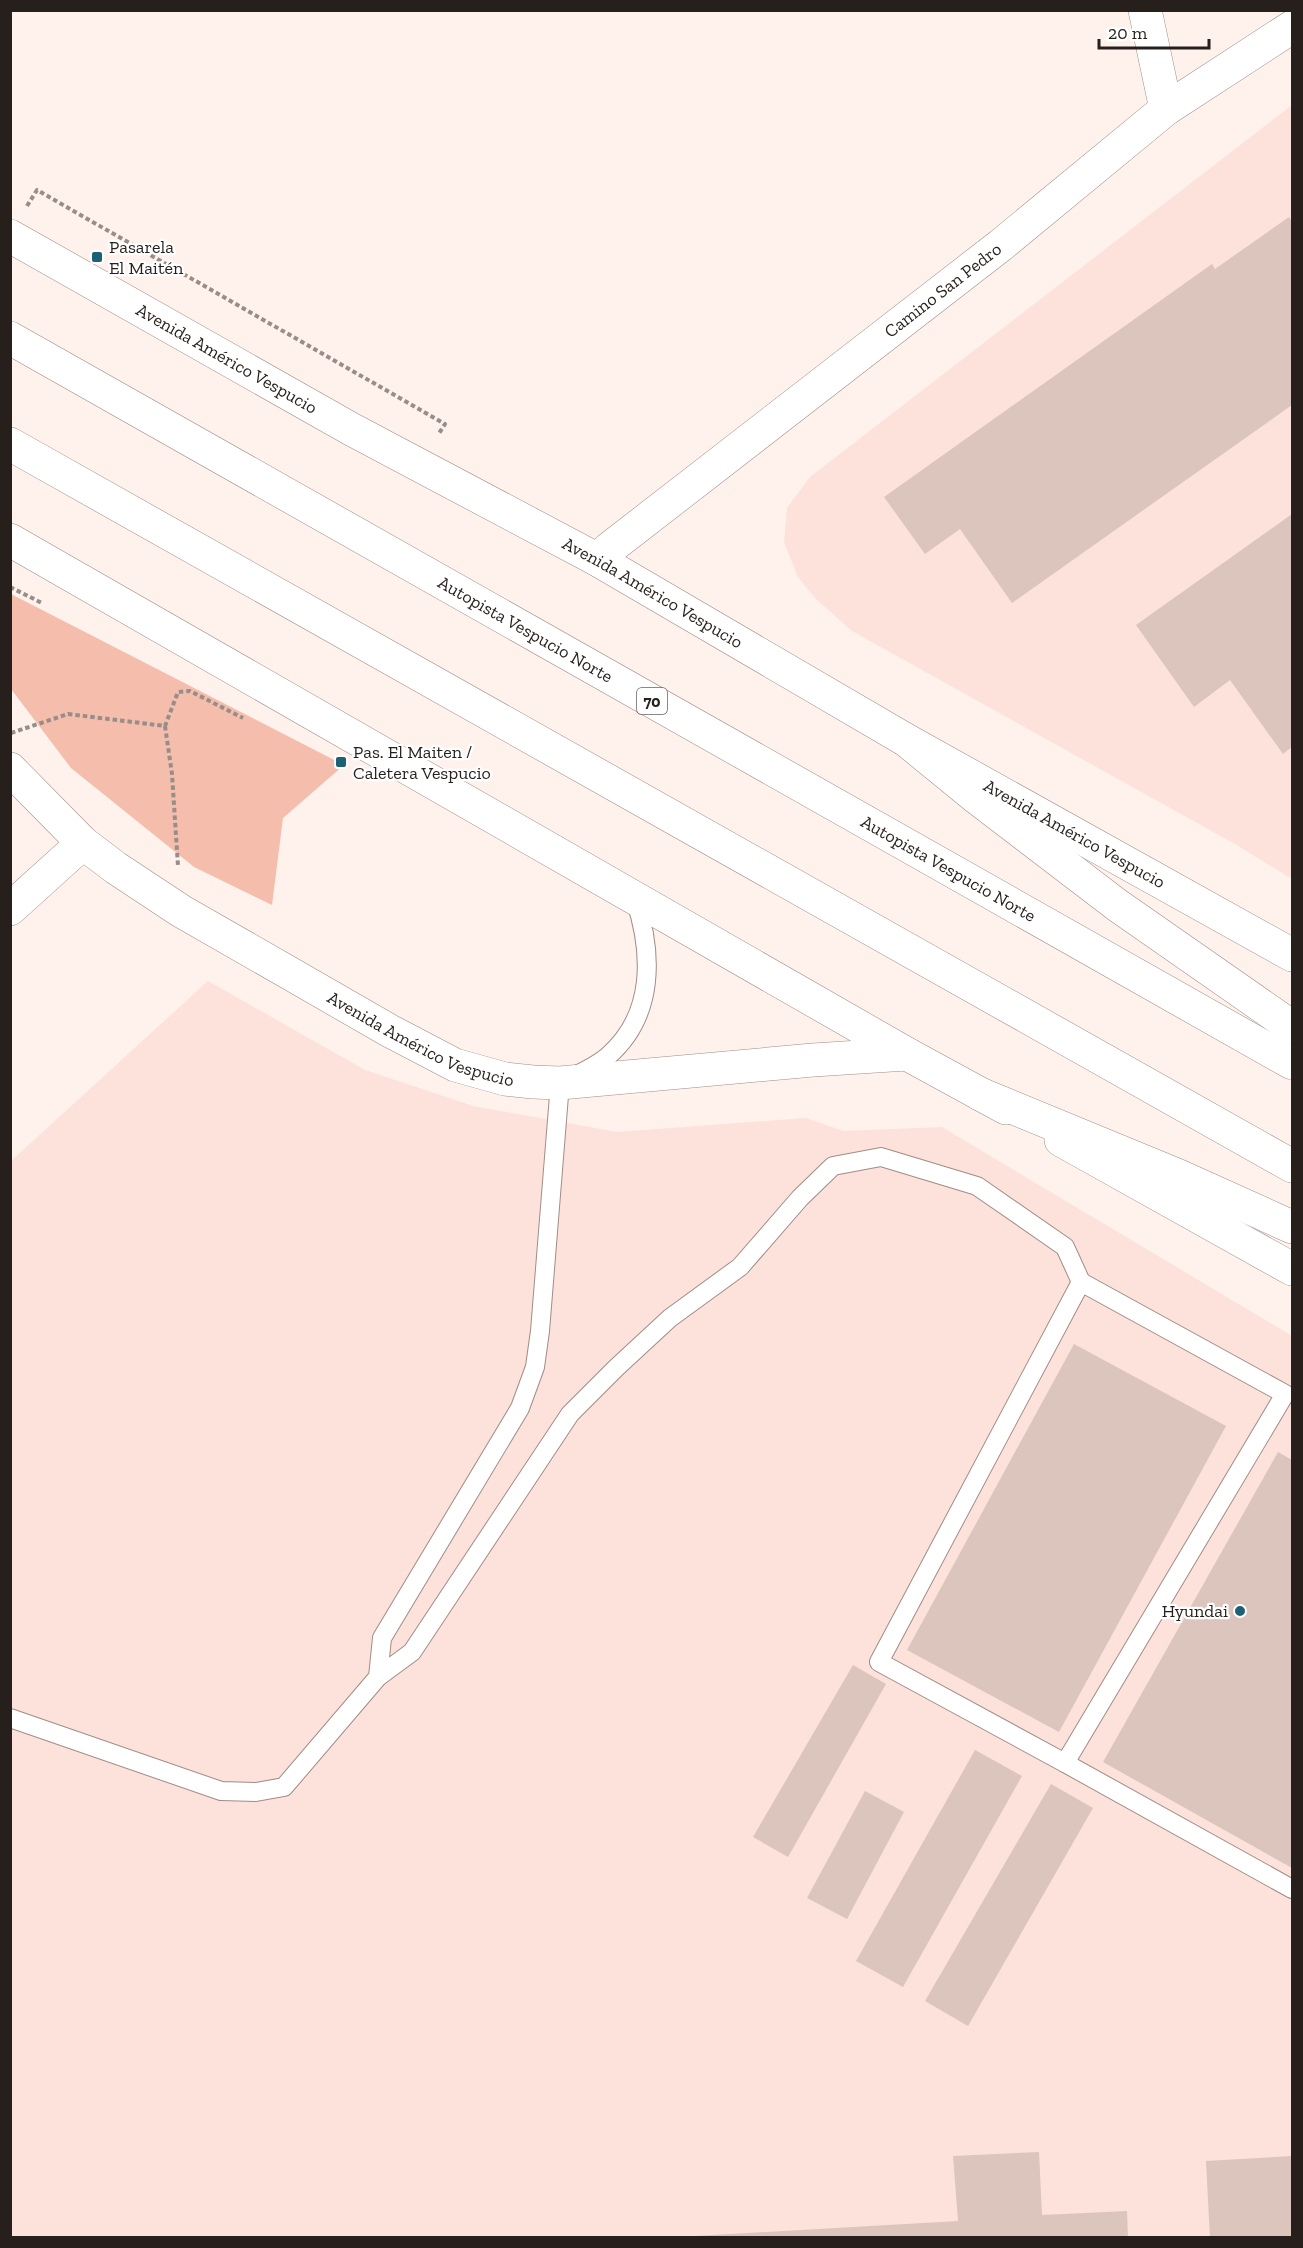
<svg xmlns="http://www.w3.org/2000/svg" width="1303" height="2248" font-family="'Zilla Slab',serif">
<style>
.built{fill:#fce2da}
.green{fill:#f5beac}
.building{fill:#dbc5bd}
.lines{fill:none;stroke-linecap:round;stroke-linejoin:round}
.service-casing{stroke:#a18c86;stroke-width:20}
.minor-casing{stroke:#a18c86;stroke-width:34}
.secondary-casing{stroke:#a18c86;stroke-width:34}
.motorway-casing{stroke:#a18c86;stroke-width:34}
.path{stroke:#988d89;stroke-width:4;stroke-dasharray:4.5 3;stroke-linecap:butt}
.service{stroke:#fff;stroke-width:18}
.minor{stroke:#fff;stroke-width:33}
.secondary{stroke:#fff;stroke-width:33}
.motorway{stroke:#fff;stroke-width:33}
.poi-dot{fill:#1d6274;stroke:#fff;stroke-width:2}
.labels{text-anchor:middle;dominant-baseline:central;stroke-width:4.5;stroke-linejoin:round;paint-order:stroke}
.shield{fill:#fff;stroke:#686260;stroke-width:1.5}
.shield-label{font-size:16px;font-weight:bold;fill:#271f1c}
.poi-label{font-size:18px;fill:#271f1c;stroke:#fff;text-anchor:start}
.street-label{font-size:18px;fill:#271f1c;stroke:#fff}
</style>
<rect width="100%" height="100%" fill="#fff1ec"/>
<g class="built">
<path d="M1292 105V879L1235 844 852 631 815 598 798 577 784 542 787 508 810 477Z"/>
<path d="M208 981 365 1070 473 1106 617 1132 806 1118 843 1131 942 1127 1292 1336V2237L11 2238V1161Z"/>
</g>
<path class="green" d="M11 594 344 765 283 818 272 905 194 867 71 768 11 689Z"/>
<g class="building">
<path d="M1289 217 1292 222V405L1012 603 960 529 925 554 884 497 1212 264 1215 269Z"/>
<path d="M1292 514V747L1283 754 1230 680 1194 707 1136 625Z"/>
<path d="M1074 1344 1226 1426 1059 1732 907 1650Z"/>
<path d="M1278 1452 1292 1460V1868L1103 1762Z"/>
<path d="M853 1665 886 1684 788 1857 753 1837Z"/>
<path d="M975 1750 1022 1776 903 1987 856 1961Z"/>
<path d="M1051 1784 1093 1808 968 2026 925 2001Z"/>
<path d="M865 1791 904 1812 847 1919 807 1898Z"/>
<path d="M1039 2152 1042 2215 1127 2211 1128 2238H695V2236L958 2221 953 2156Z"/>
<path d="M1292 2156V2238H1210L1206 2161Z"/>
</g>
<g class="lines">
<g class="service-casing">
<g id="service">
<path d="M378 1677 412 1652 570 1414 616 1368 670 1318 740 1267 800 1198 833 1166 881 1157 977 1186 1065 1247 1081 1282 1285 1394 1065 1763 1292 1889"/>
<path d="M10 1718 221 1791 256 1792 284 1787 378 1677 382 1638 520 1408 535 1367 540 1331 560 1083C576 1075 594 1068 608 1056 655 1015 653 953 635 899"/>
<path d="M1065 1763 879 1662 1081 1282"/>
</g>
</g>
<g class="minor-casing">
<g id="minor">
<path d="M1145 10 1166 109"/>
<path id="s1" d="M598 560 610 548 1001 245 1166 109 1292 27"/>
<path id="s2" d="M10 769 83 843 116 868 181 911 291 974 390 1031 455 1065 505 1079 533 1082 560 1083 813 1060 907 1054"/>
<path d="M10 909 83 843"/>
</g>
</g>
<g class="secondary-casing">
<g id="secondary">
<path id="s3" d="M10 236 351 429 598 560 906 740 1292 955"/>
<path d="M10 540 907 1054 1006 1108"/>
<path d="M1061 1140 1292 1269"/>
</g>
</g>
<g class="motorway-casing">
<g id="motorway">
<path id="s4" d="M10 338 1292 1063"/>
<path d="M10 444 1292 1166"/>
<path d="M906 740 977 798 1117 905 1292 1027"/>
<path d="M980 1094 1179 1176 1292 1227"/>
</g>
</g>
<g class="path">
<path d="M27 206 37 190 445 424 438 435"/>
<path d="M10 587 42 603"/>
<path d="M165 726 172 774 178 866"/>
<path d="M11 733 68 714 165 726 178 692 190 691 243 718"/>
</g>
<use href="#service" class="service"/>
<use href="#minor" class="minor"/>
<use href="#secondary" class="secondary"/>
<use href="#motorway" class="motorway"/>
</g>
<g class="poi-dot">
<rect x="91" y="251" width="12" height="12" rx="3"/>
<rect x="335" y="756" width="12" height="12" rx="3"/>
<circle cx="1240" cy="1611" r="6"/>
</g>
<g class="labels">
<rect class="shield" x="637" y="688" width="30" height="26" rx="4.5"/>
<g class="shield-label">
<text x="652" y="701">70</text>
</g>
<g class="poi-label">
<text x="109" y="247">Pasarela<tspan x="109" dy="21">El Maitén</tspan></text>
<text x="353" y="752">Pas. El Maiten /<tspan x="353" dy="21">Caletera Vespucio</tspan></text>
<text x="1228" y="1611" text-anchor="end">Hyundai</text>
</g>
<g class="street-label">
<text stroke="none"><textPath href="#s1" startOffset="438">Camino San Pedro</textPath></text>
<text stroke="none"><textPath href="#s3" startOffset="249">Avenida Américo Vespucio</textPath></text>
<text stroke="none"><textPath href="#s3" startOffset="735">Avenida Américo Vespucio</textPath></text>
<text stroke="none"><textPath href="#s4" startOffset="592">Autopista Vespucio Norte</textPath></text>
<text stroke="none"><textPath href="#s3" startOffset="1221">Avenida Américo Vespucio</textPath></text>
<text stroke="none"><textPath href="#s4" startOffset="1078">Autopista Vespucio Norte</textPath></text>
<text stroke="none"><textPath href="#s2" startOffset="496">Avenida Américo Vespucio</textPath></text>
</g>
</g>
<rect width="1303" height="2248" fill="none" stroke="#271f1c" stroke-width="24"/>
<path d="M1099 39v9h110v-9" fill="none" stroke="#271f1c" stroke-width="3"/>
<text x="1108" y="39" font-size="18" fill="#271f1c" stroke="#ffffff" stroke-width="4.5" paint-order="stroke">20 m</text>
</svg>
